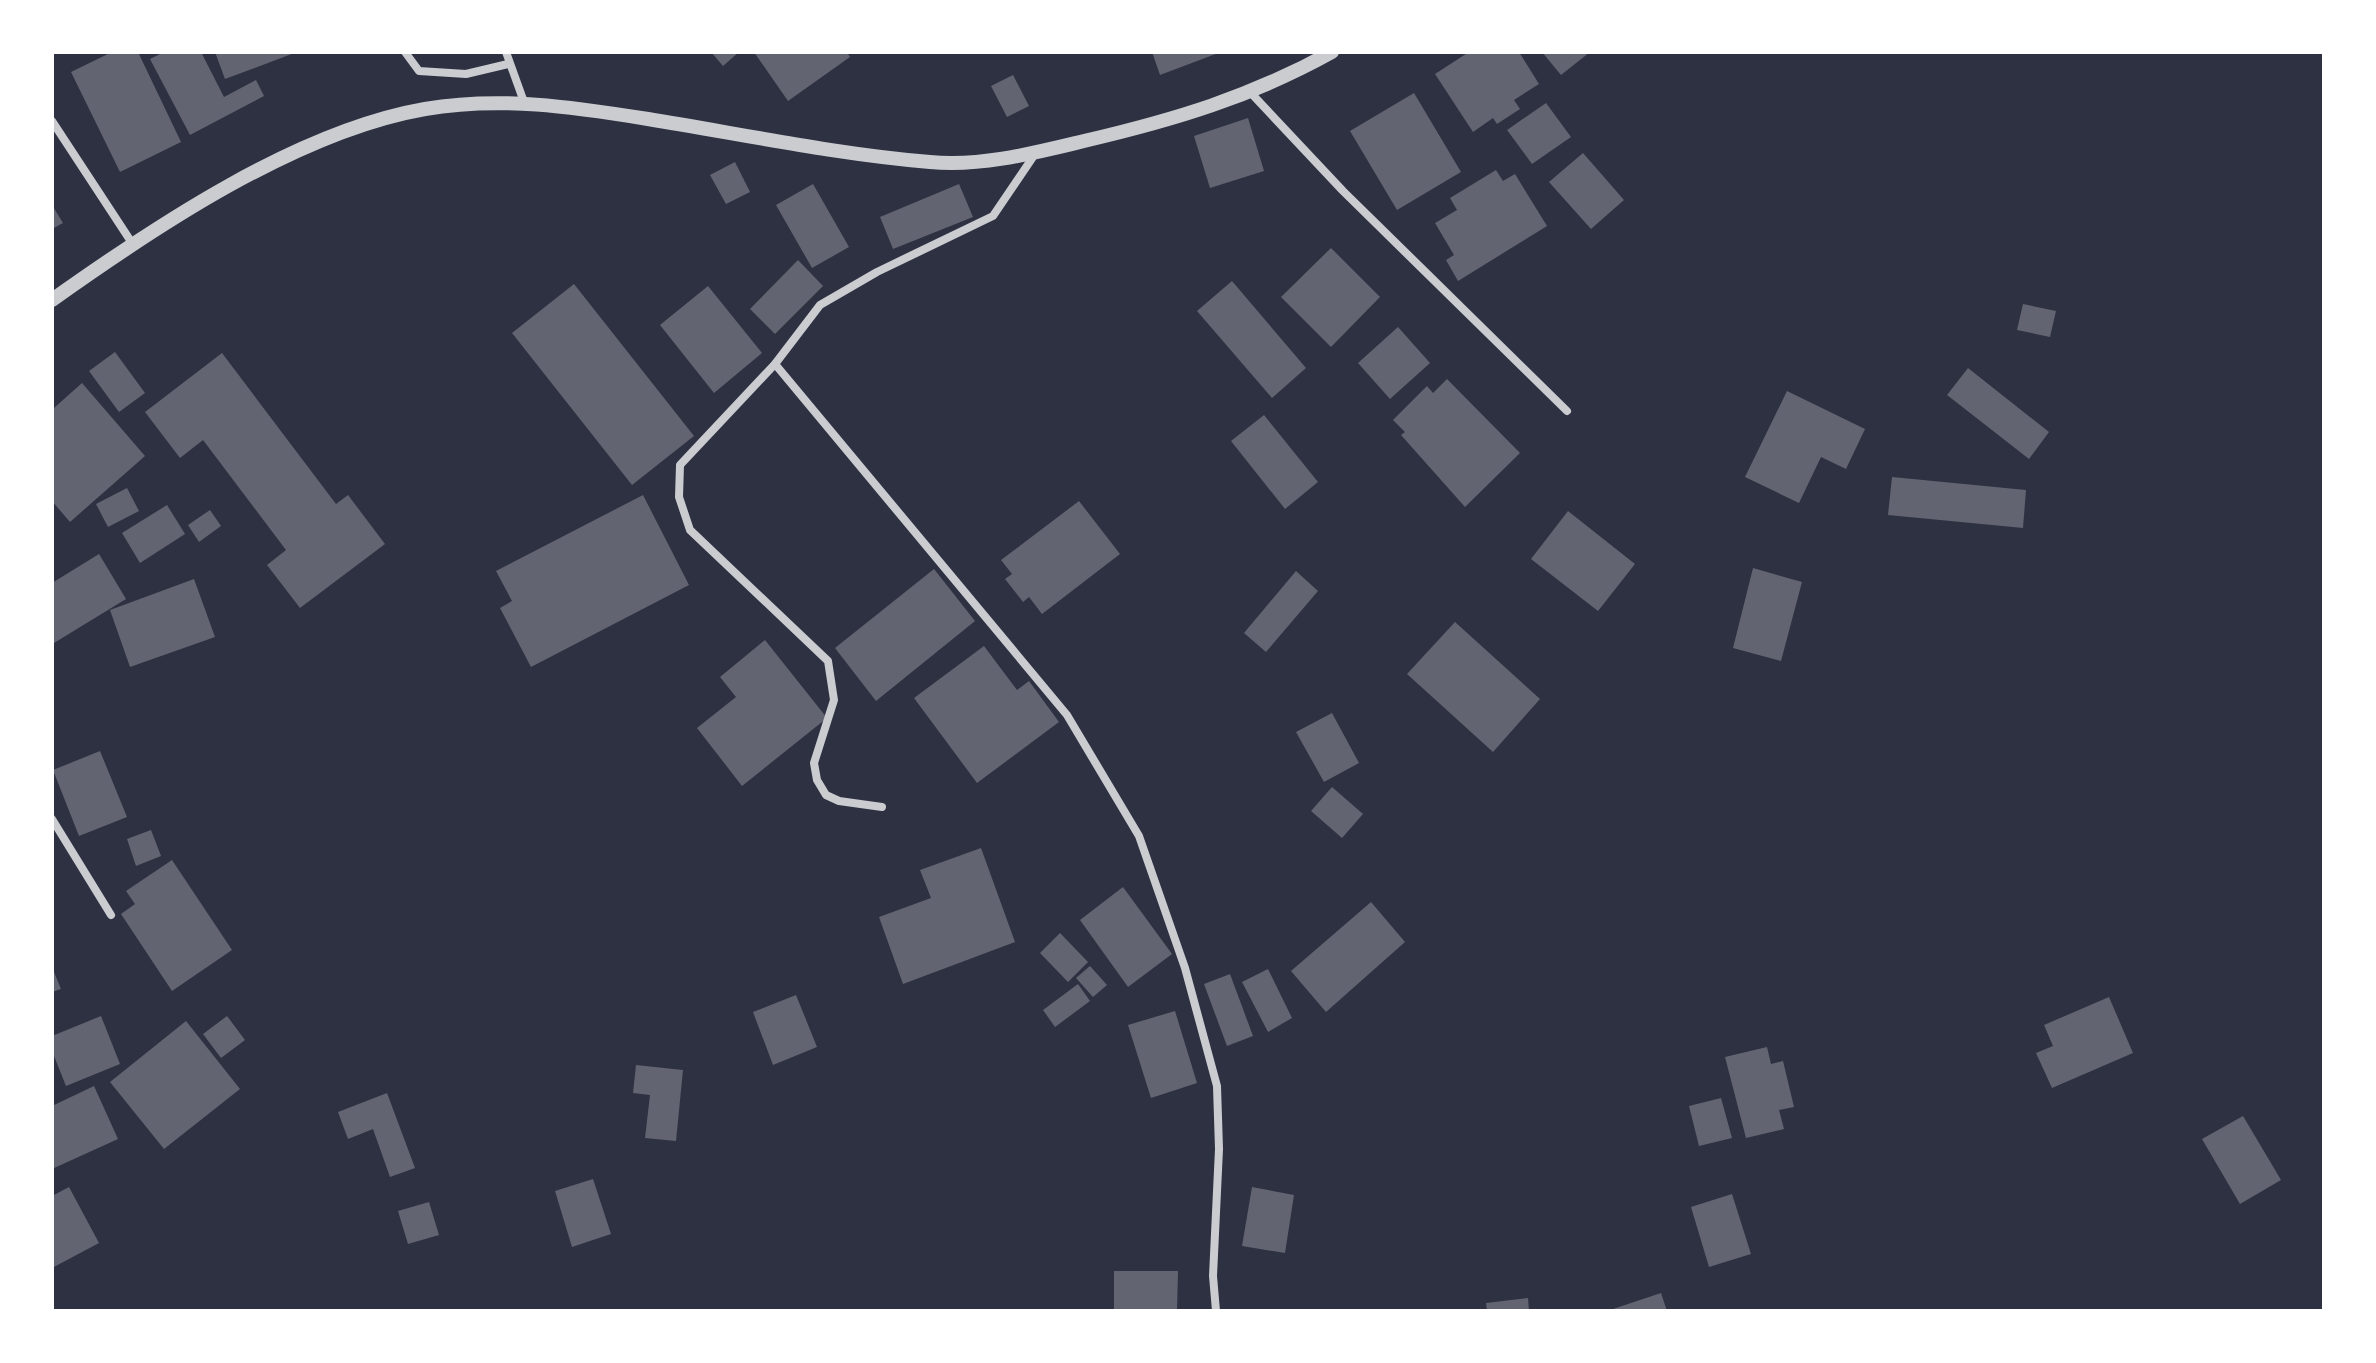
<svg xmlns="http://www.w3.org/2000/svg" width="2376" height="1363" font-family="'Space Grotesk',sans-serif">
<style>
.building{fill:#626471}
.lines{fill:none;stroke-linecap:round;stroke-linejoin:round}
.minor{stroke:#caccd0;stroke-width:8}
.tertiary{stroke:#caccd0;stroke-width:14}
</style>
<rect width="100%" height="100%" fill="#2d3142"/>
<g class="building">
<path d="M112 52H138L181 142 120 172 71 72Z"/>
<path d="M164 52H201L224 97 256 80 264 96 190 135 150 59Z"/>
<path d="M215 52H297L225 79Z"/>
<path d="M711 52H739L723 66Z"/>
<path d="M754 52H847L850 57 788 101Z"/>
<path d="M1152 52H1221L1160 75Z"/>
<path d="M1469 52H1519L1539 84 1514 100 1520 109 1497 124 1493 118 1473 132 1435 74Z"/>
<path d="M1542 52H1590L1561 75Z"/>
<path d="M1013 75 1029 106 1007 117 991 86Z"/>
<path d="M1414 93 1461 172 1397 210 1350 131Z"/>
<path d="M1546 103 1571 137 1532 164 1507 130Z"/>
<path d="M1248 118 1264 171 1210 188 1194 136Z"/>
<path d="M1583 153 1624 200 1591 229 1549 182Z"/>
<path d="M735 162 750 192 726 204 710 175Z"/>
<path d="M1496 170 1503 181 1515 174 1547 226 1458 281 1446 260 1454 255 1435 223 1457 210 1450 198Z"/>
<path d="M813 184 849 247 812 268 776 205Z"/>
<path d="M959 184 973 217 893 249 880 217Z"/>
<path d="M52 205 63 223 52 229Z"/>
<path d="M1331 248 1380 297 1331 347 1281 297Z"/>
<path d="M798 260 823 286 775 334 750 309Z"/>
<path d="M1232 281 1306 368 1272 398 1197 311Z"/>
<path d="M574 284 694 436 632 485 512 333Z"/>
<path d="M708 286 762 353 714 393 660 325Z"/>
<path d="M2023 304 2056 311 2050 337 2017 330Z"/>
<path d="M1398 327 1430 363 1390 399 1358 363Z"/>
<path d="M115 352 145 393 119 412 89 371Z"/>
<path d="M222 353 336 504 348 495 385 544 300 608 267 565 286 550 203 440 180 458 145 412Z"/>
<path d="M1968 368 2049 432 2029 459 1947 395Z"/>
<path d="M1447 379 1520 453 1465 507 1401 435 1405 432 1393 420 1427 386 1433 393Z"/>
<path d="M82 383 145 456 70 522 52 501V406L54 408Z"/>
<path d="M1787 391 1865 429 1846 469 1821 457 1799 503 1745 477Z"/>
<path d="M1264 415 1318 482 1285 509 1231 441Z"/>
<path d="M1892 477 2026 490 2023 528 1888 515Z"/>
<path d="M127 488 139 511 108 527 96 504Z"/>
<path d="M643 495 689 585 531 667 500 608 512 601 496 571Z"/>
<path d="M1079 501 1120 554 1042 614 1029 597 1023 602 1005 579 1012 574 1001 560Z"/>
<path d="M167 505 185 534 140 563 122 533Z"/>
<path d="M210 510 221 526 199 542 188 525Z"/>
<path d="M1568 511 1635 564 1598 611 1531 559Z"/>
<path d="M99 554 126 599 54 643 52 583Z"/>
<path d="M1753 568 1802 582 1781 661 1733 648Z"/>
<path d="M934 569 975 621 876 701 835 648Z"/>
<path d="M1296 571 1318 591 1266 652 1244 633Z"/>
<path d="M194 579 215 637 130 667 110 610Z"/>
<path d="M1455 622 1540 699 1493 752 1407 674Z"/>
<path d="M765 640 827 718 742 786 697 728 736 697 720 677Z"/>
<path d="M984 646 1017 690 1029 681 1059 722 977 783 914 698Z"/>
<path d="M1332 713 1359 763 1324 782 1296 732Z"/>
<path d="M100 751 127 817 79 836 53 770Z"/>
<path d="M1332 787 1363 814 1342 838 1311 811Z"/>
<path d="M151 830 161 856 136 866 127 839Z"/>
<path d="M981 848 1015 942 903 984 879 917 931 898 920 870Z"/>
<path d="M172 860 232 950 172 991 121 914 135 904 126 891Z"/>
<path d="M1123 887 1172 954 1128 987 1080 920Z"/>
<path d="M1371 902 1405 942 1326 1012 1291 971Z"/>
<path d="M1060 933 1088 962 1068 982 1040 953Z"/>
<path d="M1090 966 1107 985 1093 997 1076 978Z"/>
<path d="M52 967 61 989 52 992Z"/>
<path d="M1268 969 1292 1018 1268 1032 1242 982Z"/>
<path d="M1230 974 1253 1036 1227 1046 1204 984Z"/>
<path d="M1078 984 1090 1001 1055 1027 1043 1010Z"/>
<path d="M796 995 817 1047 773 1065 753 1012Z"/>
<path d="M2109 997 2133 1053 2052 1088 2036 1053 2053 1046 2044 1025Z"/>
<path d="M1175 1011 1197 1083 1151 1098 1128 1025Z"/>
<path d="M101 1016 120 1064 66 1086 52 1051V1036Z"/>
<path d="M227 1016 245 1040 221 1058 203 1034Z"/>
<path d="M186 1021 240 1089 164 1149 110 1082Z"/>
<path d="M1767 1047 1771 1064 1783 1061 1794 1107 1779 1110 1784 1129 1746 1138 1725 1057Z"/>
<path d="M636 1065 683 1070 676 1141 645 1138 650 1095 633 1093Z"/>
<path d="M94 1086 118 1139 52 1169V1106Z"/>
<path d="M387 1093 415 1168 390 1177 373 1129 348 1139 338 1112Z"/>
<path d="M1721 1098 1732 1138 1699 1146 1689 1106Z"/>
<path d="M2243 1116 2281 1180 2240 1204 2202 1139Z"/>
<path d="M593 1179 611 1234 572 1247 555 1191Z"/>
<path d="M69 1187 99 1243 52 1268V1196Z"/>
<path d="M1252 1187 1294 1195 1285 1253 1242 1246Z"/>
<path d="M1732 1194 1751 1254 1709 1267 1691 1207Z"/>
<path d="M429 1202 439 1235 408 1244 398 1211Z"/>
<path d="M1114 1271H1178L1177 1311H1114Z"/>
<path d="M1661 1293 1667 1311H1610V1310Z"/>
<path d="M1528 1298 1529 1311H1487L1486 1303Z"/>
</g>
<g class="lines">
<g class="minor">
<path d="M405 52 419 71 466 74 508 64"/>
<path d="M506 52 524 102"/>
<path d="M1250 92 1343 191 1567 411"/>
<path d="M52 121 132 243"/>
<path d="M775 364 1067 715 1139 836 1185 968 1217 1086 1219 1149 1213 1276 1216 1311"/>
<path d="M882 807 839 801 826 795 817 780 814 763 834 700 828 661 690 530 679 497 680 465 775 364 820 305 877 272 993 216 1035 154"/>
<path d="M52 819 111 915"/>
</g>
<path class="tertiary" d="M52 300C156 226 298 131 425 109 500 96 573 107 648 119 741 134 835 154 930 162 981 167 1034 153 1084 141 1174 120 1251 97 1332 52"/>
</g>
<rect width="2376" height="1363" fill="none" stroke="#ffffff" stroke-width="108"/>
</svg>
